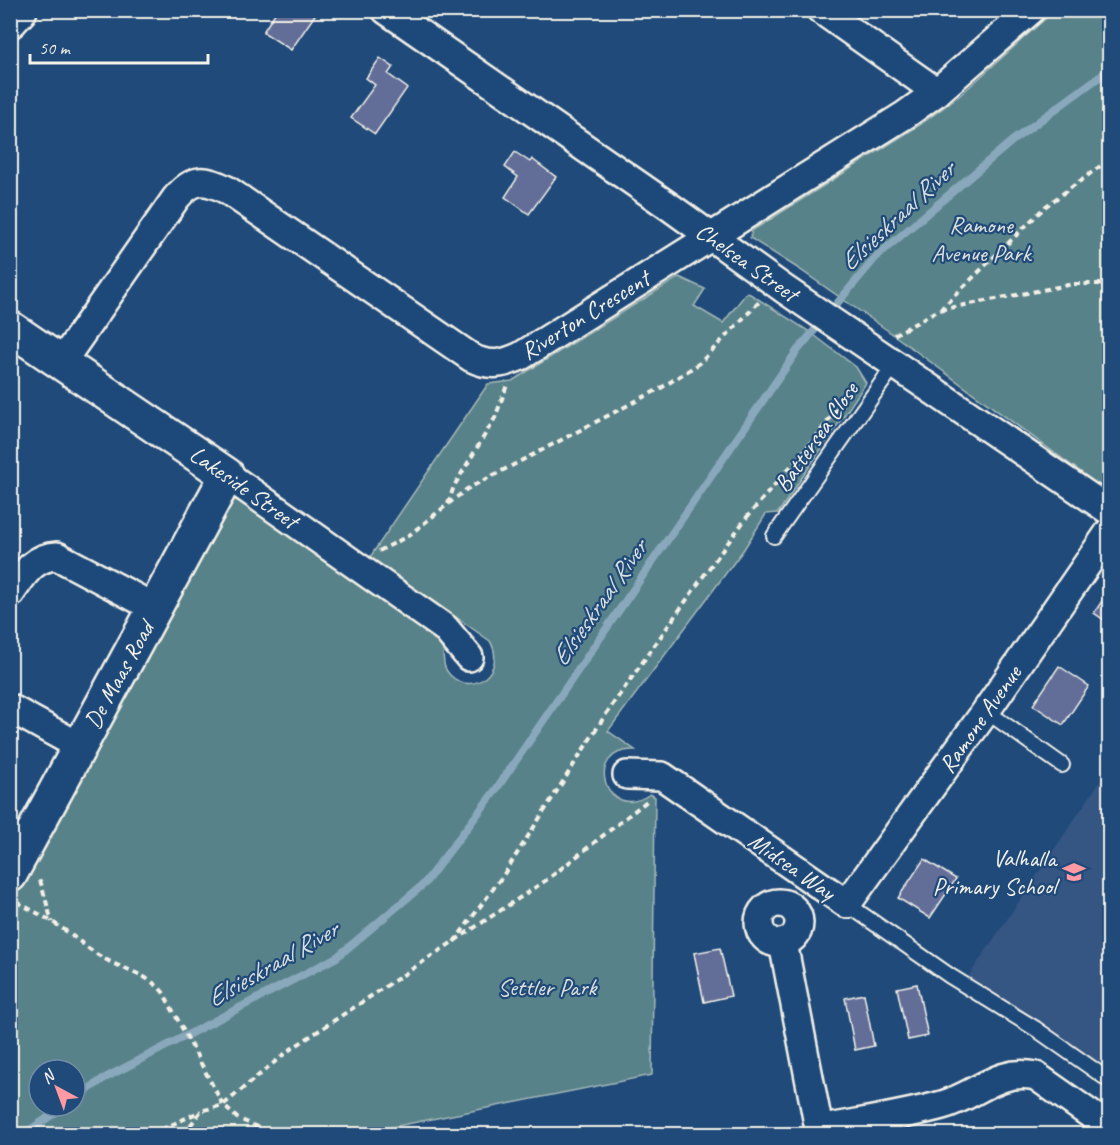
<svg xmlns="http://www.w3.org/2000/svg" width="1120" height="1145" font-family="Caveat,sans-serif">
<style>
.built{fill:#345583}
.green{fill:#588289;stroke:#a6bab8;stroke-width:1.5;fill-rule:evenodd}
.lines{fill:none;stroke-linecap:round;stroke-linejoin:round}
.stream{stroke:#89a8bc;stroke-width:8}
.building{fill:#646e98;stroke:#f4f1e8;stroke-width:1.5}
.service-casing{stroke:#f4f1e8;stroke-width:18}
.minor-casing{stroke:#f4f1e8;stroke-width:32}
.tertiary-casing{stroke:#f4f1e8;stroke-width:38}
.path{stroke:#f4f1e8;stroke-width:4;stroke-dasharray:6 4.5;stroke-linecap:butt}
.service{stroke:#1f4a7a;stroke-width:14}
.minor{stroke:#1f4a7a;stroke-width:27}
.tertiary{stroke:#1f4a7a;stroke-width:33}
.labels{text-anchor:middle;dominant-baseline:central;stroke-width:4.5;stroke-linejoin:round;paint-order:stroke}
.park-label{font-size:24px;fill:#dde0da;stroke:#1f4a7a}
.street-label{font-size:24px;fill:#f4f1e8;stroke:#1f4a7a}
.poi-label{font-size:24px;fill:#f4f1e8;stroke:#1f4a7a;text-anchor:end}
.water-label{font-size:26px;font-style:italic;fill:#d9dfdd;stroke:#1f4a7a}
</style>
<rect width="100%" height="100%" fill="#1f4a7a"/>
<filter id="ink" filterUnits="userSpaceOnUse"><feTurbulence type="fractalNoise" baseFrequency=".0167" numOctaves="2"/><feDisplacementMap in="SourceGraphic" scale="12" xChannelSelector="R" yChannelSelector="G"/><feConvolveMatrix kernelMatrix="1 2 1 2 8 2 1 2 1" color-interpolation-filters="sRGB"/></filter>
<g filter="url(#ink)">
<path class="built" d="M1109 768V1073L968 977Z"/>
<g class="green">
<path d="M1054 11H1109V489L1097 484 887 330 799 269 750 238 752 231 758 227 920 125 959 96Z"/>
<path d="M679 277 705 289 694 306 723 323 747 292 810 332 856 367 866 383 778 513 766 514 744 549 608 731 635 750C582 748 605 825 650 794L655 797 652 1075 357 1134H11V899L221 505 229 499 239 501 436 638C449 652 438 663 450 675 473 698 507 670 490 641L370 557 488 384 512 381ZM39 1070H75V1106H39Z"/>
</g>
<g class="lines">
<g class="stream">
<path d="M75 1099 103 1079 337 957 424 884 495 791 797 351 877 256 1012 141 1110 69"/>
<path d="M24 1134 65 1106"/>
</g>
</g>
<g class="building">
<path d="M277 10H307L315 15 291 50 263 32Z"/>
<path d="M380 58 393 67 388 74 407 88 375 134 351 118 375 85 366 78Z"/>
<path d="M515 152 530 162 532 159 556 177 529 214 505 197 518 177 505 167Z"/>
<path d="M1110 589V624L1094 613Z"/>
<path d="M1059 666 1089 686 1063 725 1033 705Z"/>
<path d="M924 859 956 879 930 918 898 898Z"/>
<path d="M720 948 731 996 704 1002 694 953Z"/>
<path d="M917 984 928 1036 908 1040 897 988Z"/>
<path d="M864 994 874 1046 855 1050 845 998Z"/>
</g>
<g class="lines">
<g class="service-casing">
<g id="service">
<path d="M774 536 895 364"/>
<path d="M986 711 1062 765"/>
<path d="M847 904 950 976 1036 1029 1110 1081"/>
</g>
</g>
<g class="minor-casing">
<g id="minor">
<path d="M386 10 670 207 784 289 1110 511"/>
<path d="M821 10 937 92"/>
<path d="M61 363 176 198C193 178 204 178 227 190L472 358C490 367 503 364 521 356L905 115 937 92 1031 10"/>
<path d="M227 475 445 628 469 657"/>
<path d="M10 594C23 576 32 557 57 556L155 608"/>
<path d="M10 708 79 746"/>
<path d="M627 775 662 776 847 904 986 711 1110 531"/>
<circle cx="779" cy="923" r="20"/>
<path d="M783 943 820 1134"/>
<path d="M819 1130C860 1122 902 1116 942 1105 978 1095 997 1068 1036 1076L1110 1128"/>
</g>
</g>
<g class="tertiary-casing">
<g id="tertiary">
<path d="M10 21 20 10"/>
<path d="M10 328 227 475 10 875"/>
</g>
</g>
<g class="path">
<path d="M940 310 1046 206 1110 159"/>
<path d="M894 335 939 310 1073 284H1110"/>
<path d="M448 504 454 486 495 418 507 385"/>
<path d="M379 551 408 536 467 489 661 388 700 363 761 300"/>
<path d="M40 880 52 922"/>
<path d="M17 902C29 909 42 915 54 923 71 933 86 948 103 958 124 970 146 973 163 992L223 1105 237 1118 273 1134"/>
<path d="M799 919 813 909"/>
<path d="M454 942 504 874 606 714 707 571 747 517 816 437 851 390"/>
<path d="M152 1134 201 1111"/>
<path d="M184 1134 201 1111 223 1105 288 1051 548 879 647 801"/>
</g>
<use href="#service" class="service"/>
<use href="#minor" class="minor"/>
<use href="#tertiary" class="tertiary"/>
</g>
</g>
<defs>
<g id="school-bare" transform="scale(1.8)"><path d="M0-5L7-2L0 1L-7-2ZM-4 1L0 2.5L4 1V4Q0 6-4 4Z" fill="#ff9aa2" stroke="#1f4a7a" stroke-width="2.5" paint-order="stroke"/></g>
</defs>
<g fill-rule="evenodd">
<use href="#school-bare" x="1074" y="872"/>
</g>
<g class="labels">
<g class="park-label">
<text x="981" y="225">Ramone<tspan x="981" dy="28">Avenue Park</tspan></text>
<text x="547" y="987">Settler Park</text>
</g>
<g class="street-label">
<text transform="translate(747 262) rotate(35)">Chelsea Street</text>
<text transform="translate(585 315) rotate(-32)">Riverton Crescent</text>
<text transform="translate(816 437) rotate(-55)">Battersea Close</text>
<text transform="translate(244 487) rotate(35)">Lakeside Street</text>
<text transform="translate(119 675) rotate(-61)">De Maas Road</text>
<text transform="translate(980 719) rotate(-55)">Ramone Avenue</text>
<text transform="translate(792 866) rotate(35)">Midsea Way</text>
</g>
<g class="poi-label">
<text x="1056" y="858">Valhalla<tspan x="1056" dy="28">Primary School</tspan></text>
</g>
<g class="water-label">
<text transform="translate(897 216) rotate(-43)">Elsieskraal River</text>
<text transform="translate(599 603) rotate(-55)">Elsieskraal River</text>
<text transform="translate(272 964) rotate(-30)">Elsieskraal River</text>
</g>
</g>
<rect width="1120" height="1145" fill="none" stroke="#1f4a7a" stroke-width="36"/>
<rect x="18" y="18" width="1084" height="1109" fill="none" stroke="#f4f1e8" stroke-width="2" filter="url(#ink)"/>
<g transform="translate(57 1088) rotate(319)"><circle r="28" fill="#1f4a7a" stroke="#748da6" stroke-width="1.5"/>
<path d="M0-4.5L10 22L0 15L-10 22Z" fill="#ff9aa2"/>
<text y="-9" font-size="16" font-weight="bold" text-anchor="middle" fill="#f4f1e8">N</text>
</g>
<path d="M30 54v9h178v-9" fill="none" stroke="#f4f1e8" stroke-width="3"/>
<text x="39" y="54" font-size="18" fill="#f4f1e8" stroke="#1f4a7a" stroke-width="4.5" paint-order="stroke">50 m</text>
</svg>
